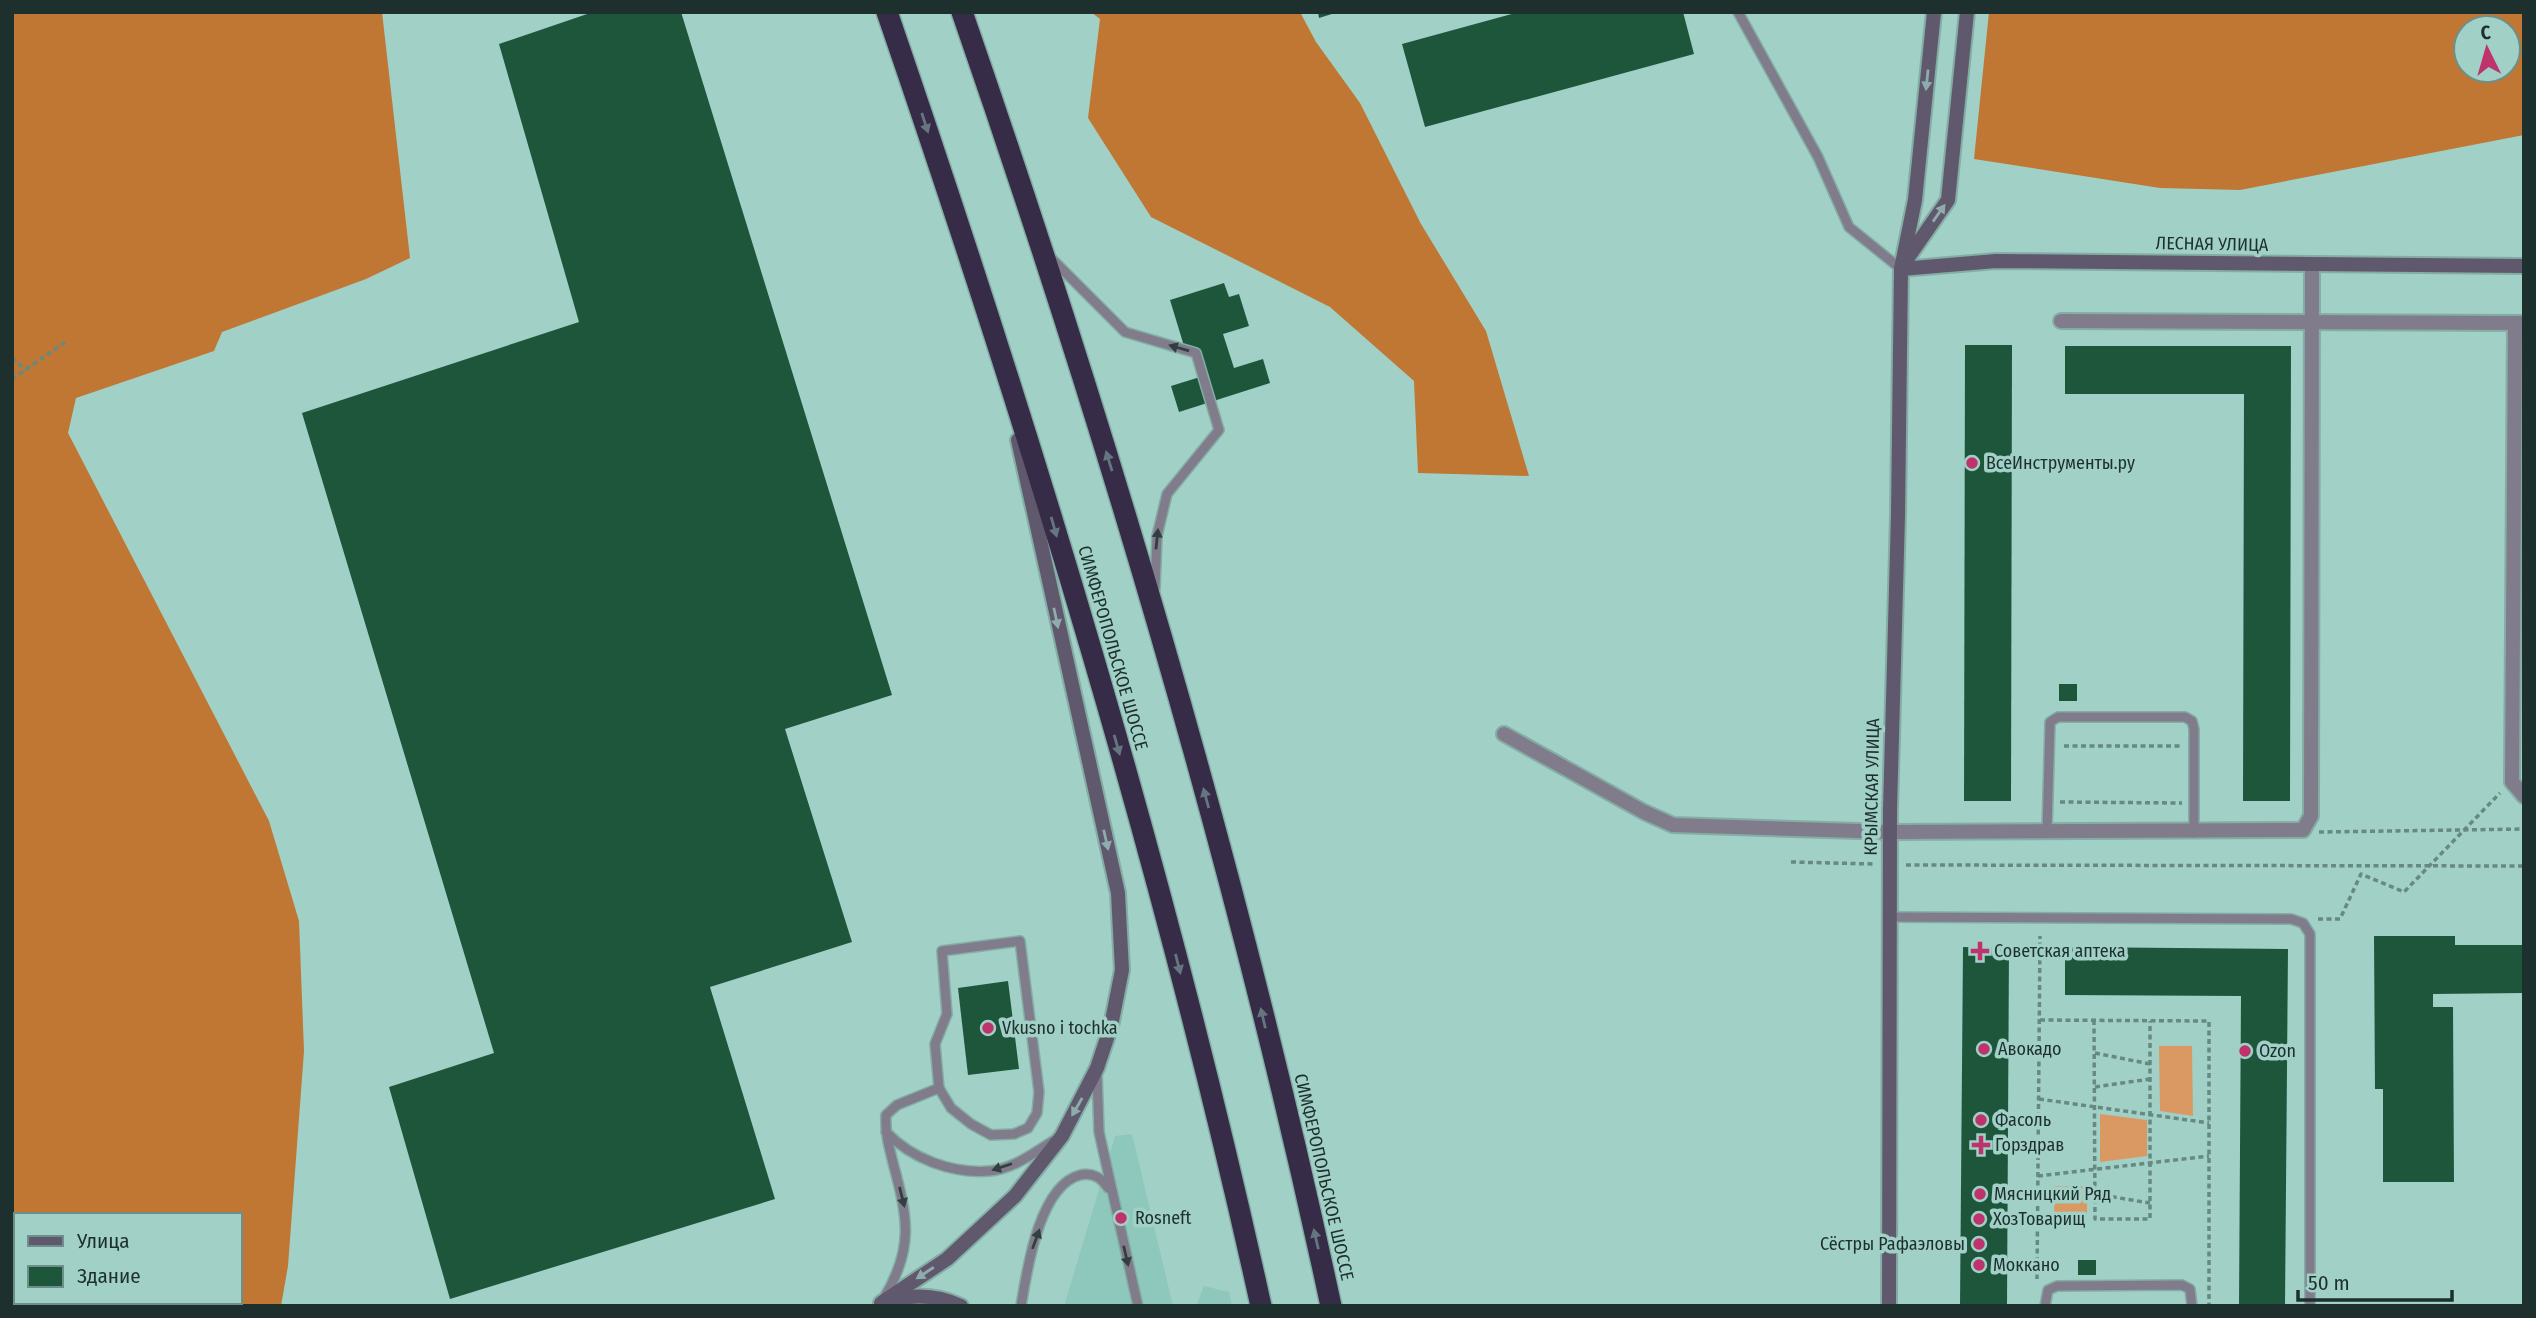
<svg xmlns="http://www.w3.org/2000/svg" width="2536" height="1318" font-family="'Fira Sans Condensed',sans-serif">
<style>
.built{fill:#8ec8bc}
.green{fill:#da9962}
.forest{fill:#bf7733;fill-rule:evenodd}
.building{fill:#1e563c}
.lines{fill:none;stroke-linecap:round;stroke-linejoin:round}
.lane-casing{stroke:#84ada5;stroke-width:12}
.street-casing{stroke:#84ada5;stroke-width:18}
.secondary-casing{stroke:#84ada5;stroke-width:18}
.highway-casing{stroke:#84ada5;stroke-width:24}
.path{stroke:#668982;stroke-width:3.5;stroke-dasharray:5 3.5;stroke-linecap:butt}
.lane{stroke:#817c8b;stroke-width:9}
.street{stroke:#817c8b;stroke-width:14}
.secondary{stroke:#60596e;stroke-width:14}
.highway{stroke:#362c48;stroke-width:21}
.oneway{fill:#8eacac}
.oneway2{fill:#667681}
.oneway3{fill:#313f40}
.poi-dot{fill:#be336b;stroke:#a1d0c7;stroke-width:2.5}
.labels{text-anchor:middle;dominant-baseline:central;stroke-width:7;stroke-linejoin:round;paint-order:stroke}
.street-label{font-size:18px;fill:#1d302d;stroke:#a1d0c7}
.poi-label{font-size:18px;fill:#1d302d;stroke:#a1d0c7;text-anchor:start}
</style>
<rect width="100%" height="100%" fill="#a1d0c7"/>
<g class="built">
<path d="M1132 1134 1173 1306H1064L1115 1136Z"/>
<path d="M1204 1286 1229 1292 1232 1306H1196Z"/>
</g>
<g class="green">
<path d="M2159 1046H2192L2193 1116 2160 1111Z"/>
<path d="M2100 1114 2147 1120V1156L2100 1162Z"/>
<rect x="2054" y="1186" width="33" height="37"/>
</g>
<g class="forest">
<path d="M12 12H382L410 258 366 279 222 332 214 351 76 398 68 433 269 821 299 921 304 1051 288 1266 281 1306H12ZM16 1215H240V1302H16Z"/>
<path d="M1091 12H1300L1316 42 1360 103 1421 224 1486 331 1529 476 1418 473 1414 381 1330 307 1151 217 1088 118 1100 19Z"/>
<path d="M1989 12H2524V135L2240 190 2160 188 1974 159ZM2466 28H2508V70H2466Z"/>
</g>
<g class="building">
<path d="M593 12H681L892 695 785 729 852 942 710 987 775 1199 450 1299 389 1087 494 1053 302 413 579 322 499 44Z"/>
<path d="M1318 12H1335V13L1319 18Z"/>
<path d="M1519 12H1683L1694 54 1425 127 1402 44Z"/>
<path d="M1224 283 1229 297 1239 294 1249 326 1223 334 1234 368 1263 359 1270 383 1179 412 1171 386 1200 377 1190 345 1184 346 1170 300Z"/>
<path d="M1965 345H2012L2011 801H1964Z"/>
<path d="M2065 346H2291L2290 801H2243L2244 394H2065Z"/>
<rect x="2059" y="684" width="18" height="17"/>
<path d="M2374 936H2455V945H2524V993L2433 994V1007H2453L2454 1182H2383V1089H2375Z"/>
<path d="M1963 947 2009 948 2007 1306H1960Z"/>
<path d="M2065 947 2288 949 2285 1306H2239L2241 996 2065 995Z"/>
<path d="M1008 981 1019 1069 968 1075 958 988Z"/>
<rect x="2078" y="1260" width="18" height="15"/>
</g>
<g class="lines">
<g class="lane-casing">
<g id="lane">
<path d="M1738 12 1818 157 1849 227 1901 269"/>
<path d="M1051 258 1125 332 1196 353 1219 430 1167 494 1157 536 1155 588"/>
<path d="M2047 832 2050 722 2058 717H2185L2192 721 2194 729V833"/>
<path d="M1889 917 2291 919 2303 923 2310 934V1306"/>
<path d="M1020 941 1039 1092 1037 1113 1028 1128 1014 1134 991 1135 971 1124 951 1108 939 1088 935 1044 947 1014 942 951Z"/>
<path d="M1097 1073 1099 1132 1138 1306"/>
<path d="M886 1132C912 1159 952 1174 990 1171 1013 1169 1034 1153 1053 1141"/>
<path d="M884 1298C914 1248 908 1218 893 1163 889 1146 885 1133 886 1115L897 1105 939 1088"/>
<path d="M1021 1306C1027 1270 1039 1186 1080 1175 1092 1172 1102 1178 1108 1188"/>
<path d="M2045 1306 2048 1290 2057 1286 2182 1285 2190 1289 2192 1306"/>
</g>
</g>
<g class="street-casing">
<g id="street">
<path d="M2061 321 2522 323"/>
<path d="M2515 323 2512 782 2524 796"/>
<path d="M1504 734 1644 812 1673 825 1890 832 2303 830 2311 816 2312 264"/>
</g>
</g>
<g class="secondary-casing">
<g id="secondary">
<path d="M1905 262 1948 200 1967 12"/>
<path d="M1901 269 1996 261 2524 266"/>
<path d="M891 1300C915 1294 938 1295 961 1306"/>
<path d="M881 1303 947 1259 1015 1196 1062 1136 1097 1068 1111 1026 1122 970 1118 893 1018 440"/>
<path d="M1889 1306 1890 810 1898 515 1901 269 1915 200 1934 12"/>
</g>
</g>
<g class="highway-casing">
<g id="highway">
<path d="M887 12C1033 437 1164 867 1261 1306"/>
<path d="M962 12C1109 436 1237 867 1331 1306"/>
</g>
</g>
<g class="path">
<path d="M12 358 26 370"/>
<path d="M12 379 67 341"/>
<path d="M2064 746H2182"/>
<path d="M2060 802 2182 803"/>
<path d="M2319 832 2524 829"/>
<path d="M1791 862 1874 864"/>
<path d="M1906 865 2524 866"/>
<path d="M2318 919H2340L2361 874 2404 892 2500 793"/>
<path d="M2040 1020 2209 1021V1306"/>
<path d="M2094 1020 2095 1219H2150V1021"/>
<path d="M2095 1053 2150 1064"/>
<path d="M2095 1087 2150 1079"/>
<path d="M2039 1099 2209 1123"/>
<path d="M2038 1176 2209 1156"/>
<path d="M2095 1194 2150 1203"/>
<path d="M2037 1279 2040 936"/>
</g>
<use href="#lane" class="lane"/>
<use href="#street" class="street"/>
<use href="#secondary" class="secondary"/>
<use href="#highway" class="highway"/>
</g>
<defs><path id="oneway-solid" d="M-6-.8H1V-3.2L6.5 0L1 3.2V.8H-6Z" transform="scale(1.75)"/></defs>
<g class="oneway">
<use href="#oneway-solid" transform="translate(1927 80) rotate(96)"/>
<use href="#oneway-solid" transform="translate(1939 213) rotate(-55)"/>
<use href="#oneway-solid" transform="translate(1056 618) rotate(78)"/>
<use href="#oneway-solid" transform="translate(1106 840) rotate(77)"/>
<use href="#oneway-solid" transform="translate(1077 1107) rotate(120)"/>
<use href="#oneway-solid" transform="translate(925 1273) rotate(147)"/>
</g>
<g class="oneway2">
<use href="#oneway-solid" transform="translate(925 123) rotate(72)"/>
<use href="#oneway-solid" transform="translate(1109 461) rotate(-107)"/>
<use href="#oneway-solid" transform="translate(1054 527) rotate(74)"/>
<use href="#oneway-solid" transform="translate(1117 745) rotate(74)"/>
<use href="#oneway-solid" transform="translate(1206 798) rotate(-105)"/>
<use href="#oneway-solid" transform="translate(1178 964) rotate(76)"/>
<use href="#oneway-solid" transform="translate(1263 1018) rotate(-103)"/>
<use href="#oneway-solid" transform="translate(1316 1239) rotate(-103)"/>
</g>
<g class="oneway3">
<use href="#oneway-solid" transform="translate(1179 348) rotate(-164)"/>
<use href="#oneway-solid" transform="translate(1157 539) rotate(-84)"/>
<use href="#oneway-solid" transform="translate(1002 1167) rotate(162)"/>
<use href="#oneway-solid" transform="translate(902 1197) rotate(76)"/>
<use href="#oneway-solid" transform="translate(1036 1239) rotate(-70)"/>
<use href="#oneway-solid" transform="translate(1126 1256) rotate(77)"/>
</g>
<g class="poi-dot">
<circle cx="1972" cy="463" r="7"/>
<path d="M1976.5 940.5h7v7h7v7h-7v7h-7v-7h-7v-7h7z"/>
<circle cx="988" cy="1028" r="7"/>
<circle cx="1984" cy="1049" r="7"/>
<circle cx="2245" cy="1051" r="7"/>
<circle cx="1981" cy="1120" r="7"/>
<path d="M1977.5 1134.5h7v7h7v7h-7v7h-7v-7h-7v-7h7z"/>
<circle cx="1980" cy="1194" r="7"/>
<circle cx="1121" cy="1218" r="7"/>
<circle cx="1979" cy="1219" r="7"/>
<circle cx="1979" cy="1244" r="7"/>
<circle cx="1979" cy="1265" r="7"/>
</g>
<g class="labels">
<g class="street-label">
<text transform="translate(2212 244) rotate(1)">ЛЕСНАЯ УЛИЦА</text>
<text transform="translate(1113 648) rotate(74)">СИМФЕРОПОЛЬСКОЕ ШОССЕ</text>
<text transform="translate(1872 787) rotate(-89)">КРЫМСКАЯ УЛИЦА</text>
<text transform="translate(1324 1177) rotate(77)">СИМФЕРОПОЛЬСКОЕ ШОССЕ</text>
</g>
<g class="poi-label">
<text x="1986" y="463">ВсеИнструменты.ру</text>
<text x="1994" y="951">Советская аптека</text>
<text x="1002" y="1028">Vkusno i tochka</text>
<text x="1998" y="1049">Авокадо</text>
<text x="2259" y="1051">Ozon</text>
<text x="1995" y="1120">Фасоль</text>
<text x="1995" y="1145">Горздрав</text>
<text x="1994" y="1194">Мясницкий Ряд</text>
<text x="1135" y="1218">Rosneft</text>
<text x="1993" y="1219">ХозТоварищ</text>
<text x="1965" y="1244" text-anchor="end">Сёстры Рафаэловы</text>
<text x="1993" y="1265">Моккано</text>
</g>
</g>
<rect width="2536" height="1318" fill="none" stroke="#1d302d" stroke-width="28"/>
<rect x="14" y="1213" width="228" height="91" fill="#a1d0c7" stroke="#6c9089" stroke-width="2"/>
<rect x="28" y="1236" width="35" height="10" fill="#60596e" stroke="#6c9089" stroke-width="2"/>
<text x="77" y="1248" font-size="21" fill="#1d302d">Улица</text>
<rect x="28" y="1266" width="35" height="21" fill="#1e563c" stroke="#6c9089" stroke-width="2"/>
<text x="77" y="1283" font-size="21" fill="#1d302d">Здание</text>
<g transform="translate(2487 49) rotate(355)"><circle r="33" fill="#a1d0c7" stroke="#6c9089" stroke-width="2"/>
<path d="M0-5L12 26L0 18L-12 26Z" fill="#be336b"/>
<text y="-10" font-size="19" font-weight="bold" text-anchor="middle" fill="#1d302d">С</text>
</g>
<path d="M2298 1290v10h154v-10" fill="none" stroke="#1d302d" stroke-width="3.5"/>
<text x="2308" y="1290" font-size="21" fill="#1d302d" stroke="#a1d0c7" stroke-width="5" paint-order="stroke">50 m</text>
</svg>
